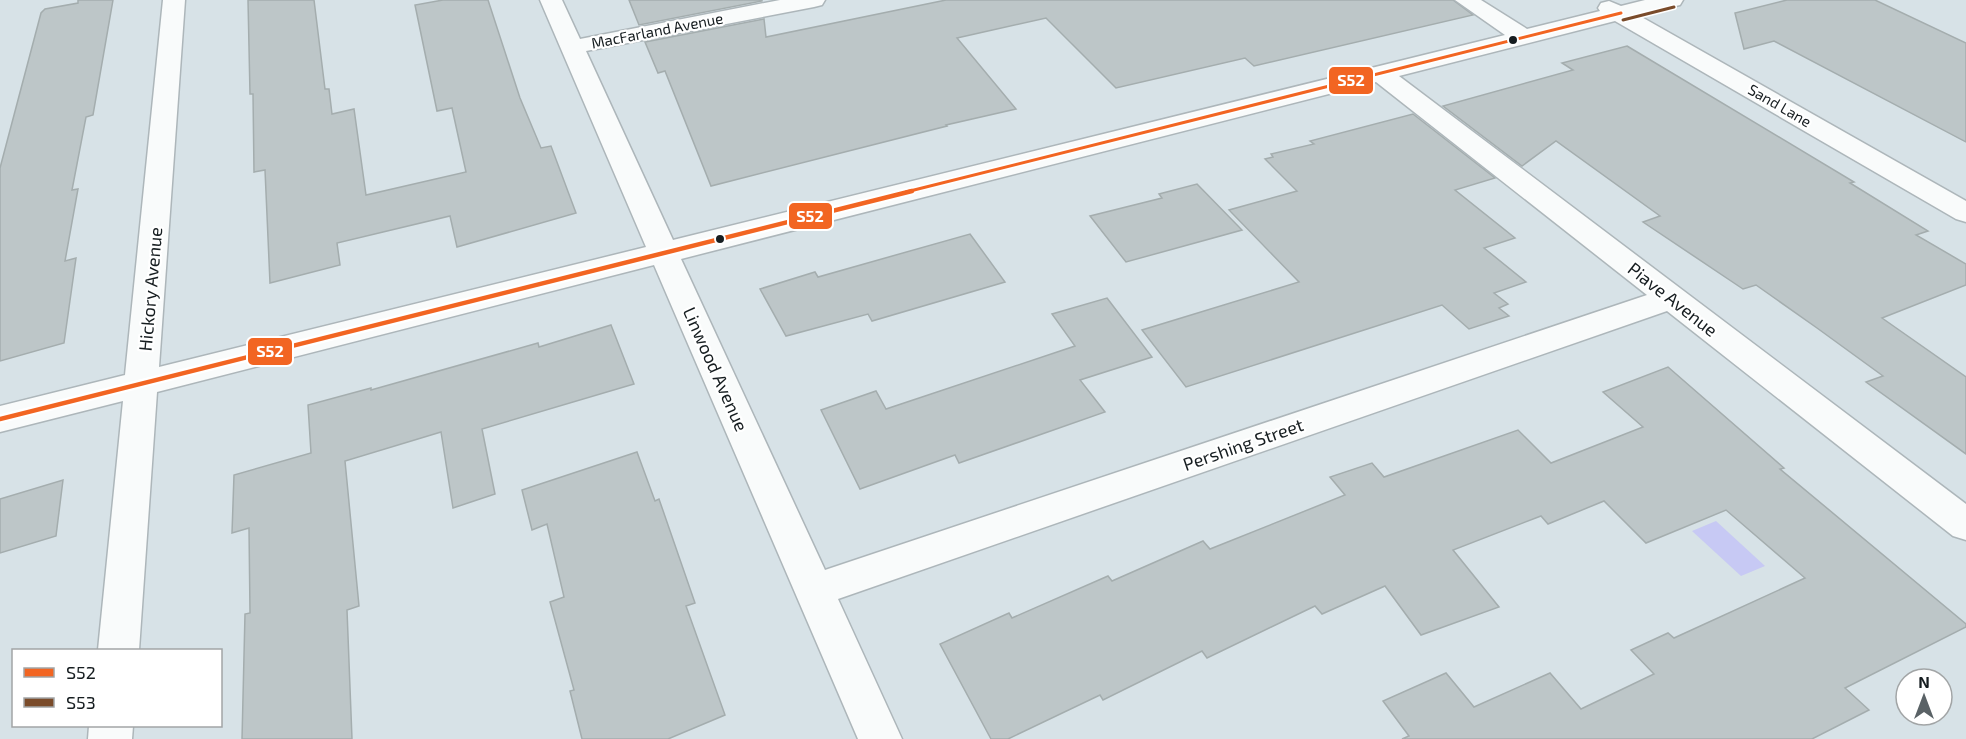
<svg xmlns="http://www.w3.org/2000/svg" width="1966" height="739" font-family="'Exo 2',sans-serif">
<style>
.water{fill:#c7c9f4}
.building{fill:#bdc6c8;stroke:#a4adae;stroke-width:1.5}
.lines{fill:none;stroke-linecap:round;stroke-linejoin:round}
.minor-casing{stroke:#adb6ba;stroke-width:3}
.minor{fill:#f9fbfb;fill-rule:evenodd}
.bus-1-far1-casing{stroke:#fff;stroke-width:6}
.bus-1-casing{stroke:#fff;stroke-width:9}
.bus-2-casing{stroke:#fff;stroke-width:6}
.bus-1-far1{stroke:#f26522;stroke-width:3}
.bus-1{stroke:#f26522;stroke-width:4.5}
.bus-2{stroke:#7a4b2a;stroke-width:3}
.bus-dot{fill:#161d20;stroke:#fff;stroke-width:2}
.labels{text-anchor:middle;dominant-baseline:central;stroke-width:4.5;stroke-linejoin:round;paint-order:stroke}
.far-street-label{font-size:15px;fill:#161d20;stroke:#fff}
.street-label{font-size:18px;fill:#161d20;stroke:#fff}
.line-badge{stroke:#fff;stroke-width:2}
.badge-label{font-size:16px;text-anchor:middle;font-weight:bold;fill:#fff}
</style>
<rect width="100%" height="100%" fill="#d7e2e7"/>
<path class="water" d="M1716 521 1765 566 1741 576 1692 531Z"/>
<g class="building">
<path d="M78 0H113L93 115 86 117 72 190 78 189 65 261 76 258 64 343 0 361V168L41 13 45 9 78 3Z"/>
<path d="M248 0H314L325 89H329L332 114 354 109 366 195 466 172 452 108 437 111 415 5 443 0H488L520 98 541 148 551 146 576 213 457 247 450 216 337 243 340 265 270 283 265 170 254 172 253 94H250Z"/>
<path d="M629 0H762V1L639 25Z"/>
<path d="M946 0H1453L1473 15 1254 66 1245 58 1116 88 1046 18 957 38 1016 109 946 125 947 126 711 186 665 71 658 73 645 42 764 19 766 37Z"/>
<path d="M1787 0H1875L1966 43V142L1774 41 1744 49 1735 13Z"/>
<path d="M1627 46 1854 182 1850 183 1928 231 1916 235 1966 264V285L1882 318 1966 377V454L1866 382 1883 376 1817 328 1756 285 1743 289 1643 222 1660 216 1556 141 1522 166 1443 106 1573 70 1562 63Z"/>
<path d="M1413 114 1495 178 1455 190 1515 238 1484 248 1526 282 1494 293 1508 304 1499 308 1509 316 1469 329 1442 305 1186 387 1142 330 1299 282 1229 210 1297 191 1265 159 1273 157 1271 154 1314 144 1310 141Z"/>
<path d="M1197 184 1242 230 1126 262 1090 216 1162 198 1159 194Z"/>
<path d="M970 234 1005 282 872 321 868 314 786 336 760 289 815 272 818 277Z"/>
<path d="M1107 298 1152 357 1080 380 1105 412 959 463 955 455 860 489 821 410 876 391 886 409 1075 346 1052 314Z"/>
<path d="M611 325 634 384 482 429 495 494 453 508 441 432 345 461 359 606 347 610 352 739H242L245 614 250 613 249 528 232 533 234 475 311 453 308 405 371 388V390L538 343 539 347Z"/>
<path d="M1668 367 1784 468 1780 469 1966 624V627L1845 688 1869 710 1812 739H1402L1409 736 1383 701 1446 673 1474 707 1550 673 1581 709 1654 674 1631 650 1668 633 1674 638 1805 578 1726 510 1646 543 1604 501 1548 524 1541 516 1453 550 1499 607 1421 635 1385 586 1322 614 1315 606 1207 658 1202 651 1103 700 1100 695 1008 739H991L940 644 1009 613 1012 618 1108 576 1112 581 1203 541 1210 549 1345 495 1330 477 1372 463 1384 477 1518 430 1551 463 1643 427 1603 392Z"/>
<path d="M637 452 655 501 659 499 695 603 686 606 725 715 668 739H582L570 691 574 690 550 602 564 597 547 524 532 530 522 490Z"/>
<path d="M63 480 56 536 0 553V499Z"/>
</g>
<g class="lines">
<g class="minor-casing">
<g id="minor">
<path d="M163 0H185L159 367 646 247 540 0H562L580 39 780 0H825L822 5 814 7 586 51 673 240 1505 35 1455 0H1481L1527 29 1600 11 1598 8 1601 3 1609 1 1621 6 1645 0H1683L1680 5 1638 15 1966 201V222L1956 219 1615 21 1399 76 1966 504V540L1953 536 1667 311 838 599 902 739H858L654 265 157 392 139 650H98L123 401 0 432V406L125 375ZM1376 82 1647 295 825 570 681 259Z"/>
<path d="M89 726H133L132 739H88Z"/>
</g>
</g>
<use href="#minor" class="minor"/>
<g class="bus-1-far1-casing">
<path id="bus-1-far1" d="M906 192 1621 13"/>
</g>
<g class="bus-1-casing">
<path id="bus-1" d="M0 419 912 191"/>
</g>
<g class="bus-2-casing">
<path id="bus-2" d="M1623 20 1674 7"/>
</g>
<use href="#bus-1-far1" class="bus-1-far1"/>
<use href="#bus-1" class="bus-1"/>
<use href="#bus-2" class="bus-2"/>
</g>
<g class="bus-dot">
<circle cx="1513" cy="40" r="5"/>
<circle cx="720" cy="239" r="5"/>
</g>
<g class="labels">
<g class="far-street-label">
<text transform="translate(657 30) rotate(-11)">MacFarland Avenue</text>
<text transform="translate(1780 105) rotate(30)">Sand Lane</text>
</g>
<g class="street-label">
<text transform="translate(150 289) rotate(-85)">Hickory Avenue</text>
<text transform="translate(1673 299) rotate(38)">Piave Avenue</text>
<text transform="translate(716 369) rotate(66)">Linwood Avenue</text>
<text transform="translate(1243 444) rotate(-19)">Pershing Street</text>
</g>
</g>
<g class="line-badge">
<rect x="1328" y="66" width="46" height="29" rx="6" fill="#f26522"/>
<rect x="788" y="202" width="45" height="28" rx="6" fill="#f26522"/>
<rect x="247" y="337" width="46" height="29" rx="6" fill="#f26522"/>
</g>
<g class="badge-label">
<text x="1351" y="86">S52</text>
<text x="810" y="222">S52</text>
<text x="270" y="357">S52</text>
</g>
<rect x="12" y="649" width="210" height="78" fill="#ffffff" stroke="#a2a5a6" stroke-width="1.5"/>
<rect x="24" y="668" width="30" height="9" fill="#f26522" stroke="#a2a5a6" stroke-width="1.5"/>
<text x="66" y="679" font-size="18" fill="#161d20">S52</text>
<rect x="24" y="698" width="30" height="9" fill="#7a4b2a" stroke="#a2a5a6" stroke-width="1.5"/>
<text x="66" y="709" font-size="18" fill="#161d20">S53</text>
<g transform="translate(1924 697)"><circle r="28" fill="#ffffff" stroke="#a2a5a6" stroke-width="1.5"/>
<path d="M0-4.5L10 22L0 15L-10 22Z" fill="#5a6266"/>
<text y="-9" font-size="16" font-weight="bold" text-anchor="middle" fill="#161d20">N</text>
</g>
</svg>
